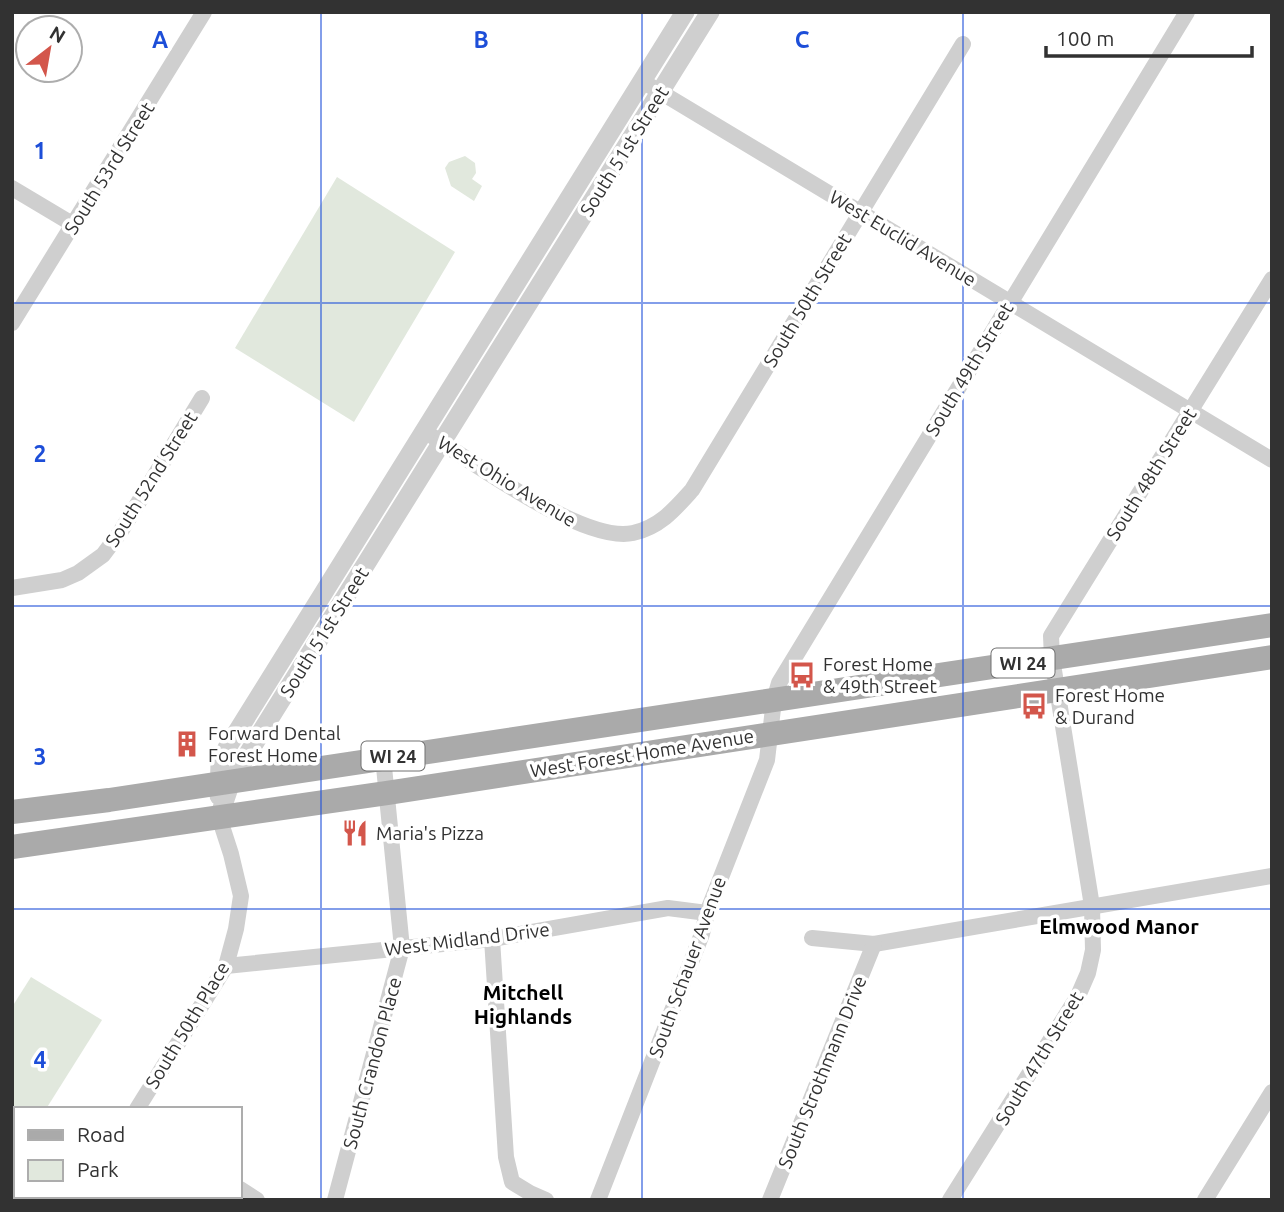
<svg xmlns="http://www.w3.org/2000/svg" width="1284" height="1212" font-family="Ubuntu,sans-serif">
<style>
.green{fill:#e1e8dd}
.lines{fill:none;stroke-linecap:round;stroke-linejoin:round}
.minor{stroke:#cfcfcf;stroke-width:16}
.tertiary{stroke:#cfcfcf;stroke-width:19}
.primary{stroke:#aaa;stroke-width:24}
.grid{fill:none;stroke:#1d4ed8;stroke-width:2;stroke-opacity:0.55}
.labels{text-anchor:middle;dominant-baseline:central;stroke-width:7;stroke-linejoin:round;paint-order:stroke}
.shield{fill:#fff;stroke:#707070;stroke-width:2}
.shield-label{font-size:18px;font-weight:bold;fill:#323232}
.street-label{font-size:19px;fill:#323232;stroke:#fff}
.poi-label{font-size:19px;fill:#323232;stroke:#fff;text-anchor:start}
.neighbourhood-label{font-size:21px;font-weight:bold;fill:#000;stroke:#fff}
.grid-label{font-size:23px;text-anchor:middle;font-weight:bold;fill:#1d4ed8;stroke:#fff;stroke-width:7;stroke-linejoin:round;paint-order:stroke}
</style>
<rect width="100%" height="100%" fill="#fff"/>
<g class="green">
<path d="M465 156 475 163 476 173 472 179 482 186 474 201 451 186 445 168 449 162Z"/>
<path d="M337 177 455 252 354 422 235 348Z"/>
<path d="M31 977 102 1020 46 1109H16L12 1107V1007Z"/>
</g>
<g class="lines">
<g class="minor">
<path d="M642 81 1272 460"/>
<path d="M12 188 74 225"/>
<path d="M12 323 204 12"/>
<path d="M424 431C469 459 583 544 633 533 660 527 675 509 692 490L963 44"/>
<path d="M12 588 62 580 78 573 103 555 121 531 202 398"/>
<path d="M812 938 874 944 1272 876"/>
<path d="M492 939 506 1157 512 1182 530 1193 546 1200"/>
<path d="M226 966 492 939 668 908 707 913"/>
<path d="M137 1109 226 966 236 929 241 896 231 854 219 817"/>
<path d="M240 1189 257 1200"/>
<path d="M335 1200 402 948 383 757"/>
<path d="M598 1200 702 934 707 913 767 760 774 700 779 683 1187 12"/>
<path d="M770 1200 874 944"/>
<path d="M950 1200 1078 996 1088 973 1093 950 1092 906 1052 658 1051 636 1272 279"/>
<path d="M1205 1200 1272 1092"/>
</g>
<g class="tertiary">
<path d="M219 796 220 763 227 748 685 12"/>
<path d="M219 817 231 782 263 729 710 12"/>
<path d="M12 1159 16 1161"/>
<path d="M49 1196 54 1200"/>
<path d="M71 1196 76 1200"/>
</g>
<g class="primary">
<path d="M12 812 109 800 1272 625"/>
<path d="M12 847 387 793 1272 657"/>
</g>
</g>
<path class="grid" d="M321 12V1200M642 12V1200M963 12V1200M12 303H1272M12 606H1272M12 909H1272"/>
<defs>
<g id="bus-bare" transform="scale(2.1)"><path d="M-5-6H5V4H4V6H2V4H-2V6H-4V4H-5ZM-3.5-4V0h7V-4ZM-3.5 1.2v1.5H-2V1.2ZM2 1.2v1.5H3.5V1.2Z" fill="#d3564b" stroke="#fff" stroke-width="2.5" paint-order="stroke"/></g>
<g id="building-bare" transform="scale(2.1)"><path d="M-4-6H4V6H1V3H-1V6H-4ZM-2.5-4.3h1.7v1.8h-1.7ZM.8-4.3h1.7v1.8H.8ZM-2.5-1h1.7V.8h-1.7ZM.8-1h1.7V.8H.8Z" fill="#d3564b" stroke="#fff" stroke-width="2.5" paint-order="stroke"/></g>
<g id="restaurant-bare" transform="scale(2.1)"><path d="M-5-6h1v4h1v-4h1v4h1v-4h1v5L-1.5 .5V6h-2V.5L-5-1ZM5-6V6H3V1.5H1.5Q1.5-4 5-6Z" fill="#d3564b" stroke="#fff" stroke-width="2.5" paint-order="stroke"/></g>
</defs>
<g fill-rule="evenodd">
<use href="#bus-bare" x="802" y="675"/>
<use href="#bus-bare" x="1034" y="706"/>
<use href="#building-bare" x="187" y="744"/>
<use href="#restaurant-bare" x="355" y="833"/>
</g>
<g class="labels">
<g class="shield">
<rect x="991.5" y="648.5" width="63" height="29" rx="5"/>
<rect x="361.5" y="741.5" width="63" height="29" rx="5"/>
</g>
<g class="shield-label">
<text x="1023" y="663">WI 24</text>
<text x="393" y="756">WI 24</text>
</g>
<g class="street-label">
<text transform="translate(624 151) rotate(-58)">South 51st Street</text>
<text transform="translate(109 168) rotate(-58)">South 53rd Street</text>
<text transform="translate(903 238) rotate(31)">West Euclid Avenue</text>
<text transform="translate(807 300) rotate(-59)">South 50th Street</text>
<text transform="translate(969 369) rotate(-59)">South 49th Street</text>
<text transform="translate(1151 474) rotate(-58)">South 48th Street</text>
<text transform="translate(151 479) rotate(-58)">South 52nd Street</text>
<text transform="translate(507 481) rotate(31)">West Ohio Avenue</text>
<text transform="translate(324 632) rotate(-58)">South 51st Street</text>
<text transform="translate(642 753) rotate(-9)">West Forest Home Avenue</text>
<text transform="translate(467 939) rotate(-7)">West Midland Drive</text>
<text transform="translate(687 967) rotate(-70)">South Schauer Avenue</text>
<text transform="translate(187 1025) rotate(-59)">South 50th Place</text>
<text transform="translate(1039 1058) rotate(-59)">South 47th Street</text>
<text transform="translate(372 1063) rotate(-75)">South Crandon Place</text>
<text transform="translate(822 1072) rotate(-68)">South Strothmann Drive</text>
</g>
<g class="poi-label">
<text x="823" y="664">Forest Home<tspan x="823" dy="22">&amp; 49th Street</tspan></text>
<text x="1055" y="695">Forest Home<tspan x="1055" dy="22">&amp; Durand</tspan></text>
<text x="208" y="733">Forward Dental<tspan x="208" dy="22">Forest Home</tspan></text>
<text x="376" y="833">Maria's Pizza</text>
</g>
<g class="neighbourhood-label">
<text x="1119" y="926">Elmwood Manor</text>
<text x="523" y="992">Mitchell<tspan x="523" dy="24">Highlands</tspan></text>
</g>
</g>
<g class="grid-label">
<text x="160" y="48">A</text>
<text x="481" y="48">B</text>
<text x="802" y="48">C</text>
<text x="40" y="159">1</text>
<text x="40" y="462">2</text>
<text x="40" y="765">3</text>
<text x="40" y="1068">4</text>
</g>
<rect width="1284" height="1212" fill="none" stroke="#323232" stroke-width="28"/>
<rect x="14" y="1107" width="228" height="91" fill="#ffffff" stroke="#adadad" stroke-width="2"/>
<rect x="28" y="1130" width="35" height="10" fill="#aaaaaa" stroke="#adadad" stroke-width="2"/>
<text x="77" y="1142" font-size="21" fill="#323232">Road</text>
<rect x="28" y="1160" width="35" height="21" fill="#e1e8dd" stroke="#adadad" stroke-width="2"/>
<text x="77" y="1177" font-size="21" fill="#323232">Park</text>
<g transform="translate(49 49) rotate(31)"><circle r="33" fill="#ffffff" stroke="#adadad" stroke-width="2"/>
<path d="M0-5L12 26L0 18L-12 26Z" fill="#d3564b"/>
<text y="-10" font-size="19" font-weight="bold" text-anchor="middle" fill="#323232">N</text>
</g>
<path d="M1046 46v10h206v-10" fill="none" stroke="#323232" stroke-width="3.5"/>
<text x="1056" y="46" font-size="21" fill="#323232" stroke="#ffffff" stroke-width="5" paint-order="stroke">100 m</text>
</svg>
